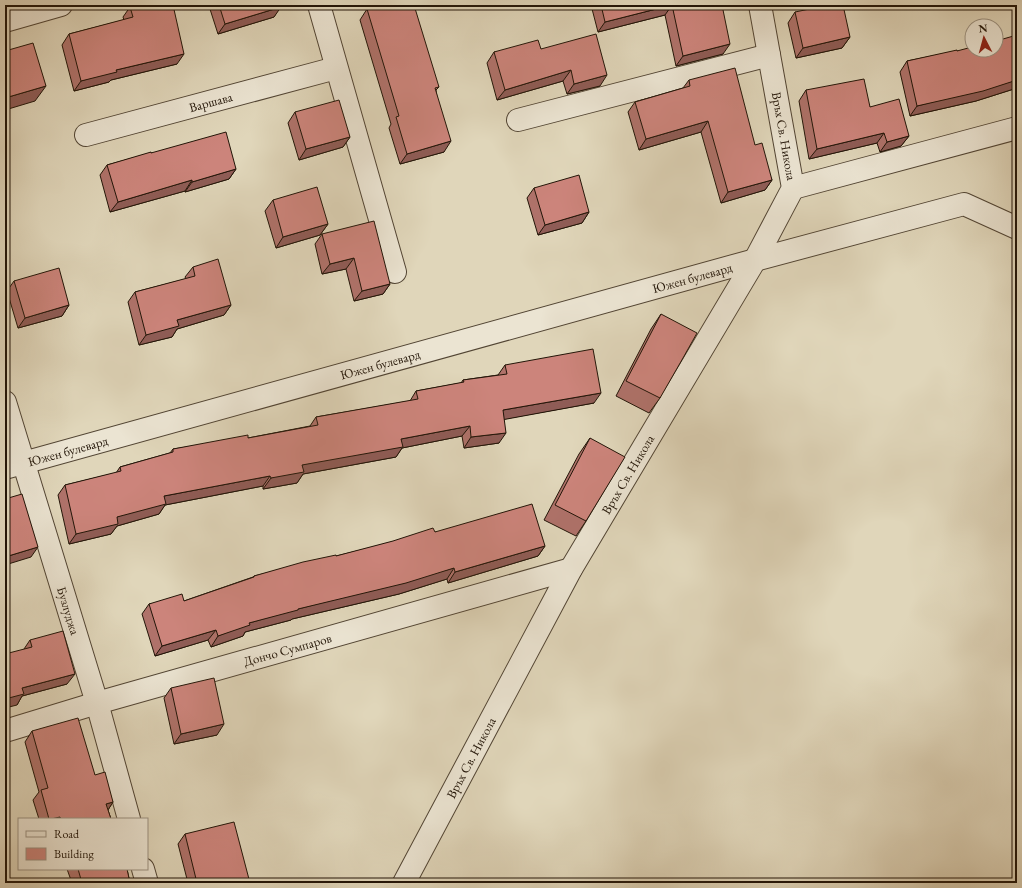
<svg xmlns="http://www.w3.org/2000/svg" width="1022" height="888" font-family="'EB Garamond',serif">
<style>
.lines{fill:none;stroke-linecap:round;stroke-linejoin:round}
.minor-casing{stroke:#524534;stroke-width:24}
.minor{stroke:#ebe4d2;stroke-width:22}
.wall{fill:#af726a;stroke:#221508}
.shaded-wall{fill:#8f5c56;stroke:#221508}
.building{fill:#cc847b;stroke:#221508}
.labels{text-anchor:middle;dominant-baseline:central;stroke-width:3;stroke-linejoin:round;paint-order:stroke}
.street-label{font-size:13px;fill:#221508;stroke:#ebe4d2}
</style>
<rect width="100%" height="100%" fill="#e0d6ba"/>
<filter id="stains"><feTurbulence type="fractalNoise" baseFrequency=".005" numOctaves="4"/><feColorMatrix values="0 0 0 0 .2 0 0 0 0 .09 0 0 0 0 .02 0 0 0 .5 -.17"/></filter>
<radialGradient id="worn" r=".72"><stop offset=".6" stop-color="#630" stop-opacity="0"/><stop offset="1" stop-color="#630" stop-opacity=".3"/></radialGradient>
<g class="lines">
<g class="minor-casing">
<g id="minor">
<path d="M319 5 395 272"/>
<path d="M5 21 61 5"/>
<path d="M518 120 769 55"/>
<path id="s1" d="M86 135 336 68"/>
<path d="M793 188 1017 128"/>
<path id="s2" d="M5 402 97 703 129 819"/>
<path id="s3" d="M5 468 755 260 964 204 1017 228"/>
<path id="s4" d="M5 731 97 703 571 569"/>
<path d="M143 869 147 883"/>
<path id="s5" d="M404 883 571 569 755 260 793 188 760 5"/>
</g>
</g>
<use href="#minor" class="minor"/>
</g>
<g class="wall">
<path d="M210 5H281L274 17 218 34 209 6Z"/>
<path d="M591 5H722L723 54 676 66 665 15 598 32Z"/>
<path d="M130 7 177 64 111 80 109 82 74 91 62 45 69 34 124 20 123 17Z"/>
<path d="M367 9 439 87 436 90 444 152 400 164 389 128 391 124 360 20Z"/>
<path d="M795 12 850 37 842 48 796 58 788 23Z"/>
<path d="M541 49 600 86 567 94 563 81 497 100 487 63 494 52Z"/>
<path d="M957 51 1017 88 976 101 910 116 900 72 907 61Z"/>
<path d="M689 80 755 145 772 180 765 190 721 203 701 132 639 150 628 112 635 102 683 88Z"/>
<path d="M806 90 870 107 909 136 901 146 880 152 877 143 809 159 799 101Z"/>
<path d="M295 112 350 137 343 147 299 160 288 123Z"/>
<path d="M151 153 236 169 229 179 185 192V191L110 212 100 175 107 165Z"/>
<path d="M534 188 589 212 582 223 538 235 527 198Z"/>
<path d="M273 200 328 224 320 235 276 248 265 211Z"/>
<path d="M322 234 390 284 383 294 354 301 346 269 322 274 315 244Z"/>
<path d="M193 267 231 305 224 315 177 329 172 337 139 345 128 302 135 292 186 279 185 277Z"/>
<path d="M14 281 69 305 62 316 18 328 7 291Z"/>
<path d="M661 314 660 398 649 413 616 396 651 329Z"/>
<path d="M505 365 594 403 504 419 499 443 464 448 462 436 402 448 396 457 303 474 297 483 263 489V486L165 505 159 514 117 526 111 534 69 544 58 495 65 485 116 473 120 467 170 453 173 449 248 438 310 426 316 417 410 401 416 391 461 383 463 380 498 375Z"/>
<path d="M590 438 586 521 576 536 544 520 579 454Z"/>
<path d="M435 532 545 546 538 556 448 583 447 579 399 594 292 619 291 620 245 632 243 636 211 647 208 640 155 656 142 614 149 604 184 601 253 577 254 576Z"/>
<path d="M30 640 67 684 22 696 17 705 24 649Z"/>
<path d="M171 688 217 735 174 744 164 698Z"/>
<path d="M32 731 95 775 113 802 108 810 111 819H39L33 800 39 792 25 742Z"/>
<path d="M185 834 250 883H257H188L178 844Z"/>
<path d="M67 869H127L130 883H72Z"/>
</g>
<g class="shaded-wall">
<path d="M672 5 665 15 598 32 605 22Z"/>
<path d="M281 7 274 17 218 34 225 24Z"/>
<path d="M850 37 842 48 796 58 803 48Z"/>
<path d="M730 44 723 54 676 66 683 56Z"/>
<path d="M184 54 177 64 111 80 109 82 74 91 81 81 116 70Z"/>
<path d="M571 70 563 81 497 100 505 90Z"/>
<path d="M607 75 600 86 567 94 574 84Z"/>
<path d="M1017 80V88L976 101 910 116 917 106Z"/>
<path d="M46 86 35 101 5 110V98Z"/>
<path d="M708 121 701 132 639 150 646 139Z"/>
<path d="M884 133 877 143 809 159 817 149Z"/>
<path d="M909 136 901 146 880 152 887 142Z"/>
<path d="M350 137 343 147 299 160 306 149Z"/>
<path d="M451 141 444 152 400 164 407 154Z"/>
<path d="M236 169 229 179 185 192 192 182Z"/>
<path d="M192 180 185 191 110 212 118 202Z"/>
<path d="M772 180 765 190 721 203 728 192Z"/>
<path d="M589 212 582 223 538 235 545 225Z"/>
<path d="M328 224 320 235 276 248 283 237Z"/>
<path d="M354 258 346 269 322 274 330 264Z"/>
<path d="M390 284 383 294 354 301 362 291Z"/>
<path d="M69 305 62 316 18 328 25 318Z"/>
<path d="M231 305 224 315 177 329 172 337 139 345 146 335 177 320Z"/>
<path d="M601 393 594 403 496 421 503 410Z"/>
<path d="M470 426 462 436 402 448 396 457 303 474 297 483 263 489 271 478 302 465 401 439Z"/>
<path d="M506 433 499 443 464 448 471 437Z"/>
<path d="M270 476 263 486 165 505 159 514 117 526 111 534 69 544 76 534 117 517 164 496Z"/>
<path d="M545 546 538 556 448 583 455 572Z"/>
<path d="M38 547 31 557 5 565V557Z"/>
<path d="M454 568 447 579 399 594 292 619 291 620 245 632 243 636 211 647 218 636 249 623 298 609Z"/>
<path d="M216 630 208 640 155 656 162 646Z"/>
<path d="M75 674 67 684 22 696 17 705 5 708V699L22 688Z"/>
<path d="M224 724 217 735 174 744 181 734Z"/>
<path d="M113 802 106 813V804Z"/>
<path d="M60 817 58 819H51Z"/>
</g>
<g class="building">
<path d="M137 5H173L184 54 116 70 117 72 81 81 69 34 133 17 130 7Z"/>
<path d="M219 5H281V7L225 24Z"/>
<path d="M382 5H414L439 87 435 88 451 141 407 154 396 117 399 116 367 9Z"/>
<path d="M601 5H672L605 22Z"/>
<path d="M672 5H722L730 44 683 56Z"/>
<path d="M829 5H843L850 37 803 48 795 12Z"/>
<path d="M596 34 607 75 574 84 571 70 505 90 494 52 538 40 541 49Z"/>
<path d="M1017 35V80L983 91 917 106 907 61 957 50V51L972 47V50H996V41Z"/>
<path d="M33 43 46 86 5 98V51Z"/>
<path d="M735 68 755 145 762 143 772 180 728 192 708 121 646 139 635 102 690 86 689 80Z"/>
<path d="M864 79 870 107 899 99 909 136 887 142 884 133 817 149 806 90Z"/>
<path d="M339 100 350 137 306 149 295 112Z"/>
<path d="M226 132 236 169 192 182V180L118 202 107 165 151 152V153Z"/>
<path d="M579 175 589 212 545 225 534 188Z"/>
<path d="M317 187 328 224 283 237 273 200Z"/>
<path d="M374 221 390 284 362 291 354 258 330 264 322 234Z"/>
<path d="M218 259 231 305 177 320 179 326 146 335 135 292 195 276 193 267Z"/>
<path d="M59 268 69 305 25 318 14 281Z"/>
<path d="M661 314 697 333 683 358 660 398 626 381Z"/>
<path d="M593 349 601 393 503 410 506 433 471 437 470 426 401 439 403 447 302 465 304 472 271 478 270 476 164 496 166 504 117 517 118 524 76 534 65 485 121 471 120 467 173 452V449L248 435V438L318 425 316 417 418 399 416 391 464 382 463 380 507 374 505 365Z"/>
<path d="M590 438 625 457 586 521 555 505Z"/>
<path d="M22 494 38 547 5 557V499Z"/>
<path d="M532 504 545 546 455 572 454 568 406 583 298 609V610L249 623 250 625 218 636 216 630 162 646 149 604 182 594 184 601 254 577V576L303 562 336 555V556L393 541 433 528 435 532Z"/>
<path d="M63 631 75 674 22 688 24 694 5 699V654L32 647 30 640Z"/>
<path d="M214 678 224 724 181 734 171 688Z"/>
<path d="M78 718 95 775 105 772 113 802 106 804 111 819H61L60 817 51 819H49L41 790 48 788 32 731Z"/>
<path d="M234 822 250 883 256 880 257 883H197L185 834Z"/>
<path d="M78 869H127L130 883H82Z"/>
</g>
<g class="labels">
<g class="street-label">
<text stroke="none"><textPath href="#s1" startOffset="129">Варшава</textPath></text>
<text transform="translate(784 136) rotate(80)">Връх Св. Никола</text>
<text stroke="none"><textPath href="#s3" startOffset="713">Южен булевард</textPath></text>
<text stroke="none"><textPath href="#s3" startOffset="389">Южен булевард</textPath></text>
<text stroke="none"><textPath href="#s3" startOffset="65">Южен булевард</textPath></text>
<text stroke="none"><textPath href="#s5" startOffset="466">Връх Св. Никола</textPath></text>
<text stroke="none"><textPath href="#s2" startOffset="218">Бузлуджа</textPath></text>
<text stroke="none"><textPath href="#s4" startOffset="294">Дончо Сумпаров</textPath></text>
<text stroke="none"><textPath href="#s5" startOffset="142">Връх Св. Никола</textPath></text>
</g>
</g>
<rect width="1022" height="888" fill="none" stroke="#e0d6ba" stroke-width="20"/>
<rect x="6" y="6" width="1010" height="876" fill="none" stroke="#221508" stroke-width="2"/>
<rect x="10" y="10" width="1002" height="868" fill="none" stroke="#221508"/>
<rect x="18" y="818" width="130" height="52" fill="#ebe4d2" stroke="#9b9181"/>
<rect x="26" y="831" width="20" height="6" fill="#ebe4d2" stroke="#9b9181"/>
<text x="54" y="838" font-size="12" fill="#221508">Road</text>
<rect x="26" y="848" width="20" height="12" fill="#cc847b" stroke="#9b9181"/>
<text x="54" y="858" font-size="12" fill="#221508">Building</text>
<g transform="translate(984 38) rotate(354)"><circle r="19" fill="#ebe4d2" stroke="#9b9181"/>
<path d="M0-3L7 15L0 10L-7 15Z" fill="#8f2418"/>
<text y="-6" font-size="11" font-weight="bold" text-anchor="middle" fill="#221508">N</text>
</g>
<rect width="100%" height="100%" filter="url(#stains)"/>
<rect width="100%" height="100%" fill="url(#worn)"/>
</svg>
